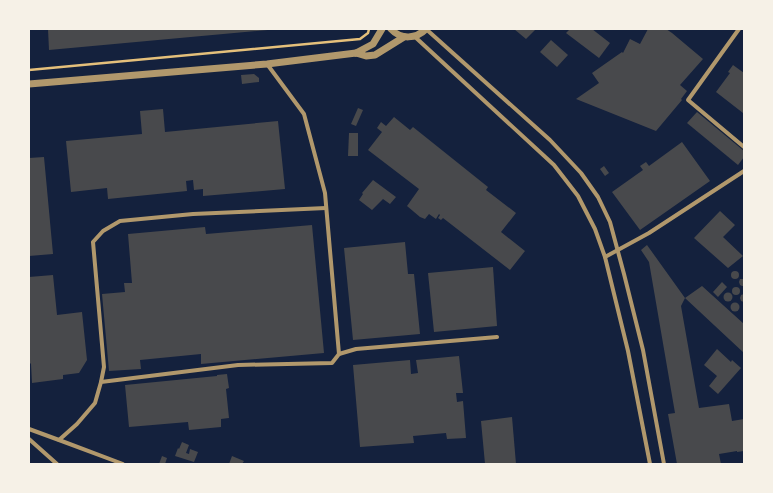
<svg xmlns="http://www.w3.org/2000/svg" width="773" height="493" font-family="Karla,sans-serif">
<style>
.building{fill:#48494c}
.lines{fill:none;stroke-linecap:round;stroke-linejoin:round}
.path{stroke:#e5c07b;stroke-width:2.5}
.minor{stroke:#b1986c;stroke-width:4}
.tertiary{stroke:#b1986c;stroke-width:7}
</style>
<rect width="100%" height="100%" fill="#14213d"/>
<g class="building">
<path d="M48 29H268V30L49 50Z"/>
<path d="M514 29H536L526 39Z"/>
<path d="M570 29H592L610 43 599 58 566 33Z"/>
<path d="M648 29H666L672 33 703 59 680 85 687 91 681 99 682 100 656 131 576 99 599 83 592 73 622 52 623 53 630 39 640 44Z"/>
<path d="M551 40 568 55 557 67 540 52Z"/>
<path d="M733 65 744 73V112L743 113 716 92 730 73 728 72Z"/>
<path d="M254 74 259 78V82L242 84 241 75Z"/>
<path d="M358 108 363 110 356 126 351 124Z"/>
<path d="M163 109 165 132 278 121 285 189 203 196V189L194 190 193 180 186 181 187 191 108 199 107 188 71 192 66 141 142 134 140 111Z"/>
<path d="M697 112 744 151V157L738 165 687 123Z"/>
<path d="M394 117 410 130 413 127 488 187 486 190 516 213 501 232 525 251 510 270 443 218 441 220 438 218 440 215 439 214 436 219 429 214 425 219 420 217 407 206 419 189 368 150 382 132 377 128 381 122 386 126Z"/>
<path d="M349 133H358V156H348Z"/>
<path d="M682 142 710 181 640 230 612 192 643 170 640 166 646 162 649 166Z"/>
<path d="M44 157 53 254 29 256V158Z"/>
<path d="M604 166 609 173 605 176 600 169Z"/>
<path d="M373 180 396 197 390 204 383 199 372 210 359 200 363 194 362 193Z"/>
<path d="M720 211 735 225 723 237 743 256 728 268 694 238Z"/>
<path d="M312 225 324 353 201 364V354L140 360 141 369 109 371 102 294 125 292 124 283H132L128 234 205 227 206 234Z"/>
<path d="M405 242 408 274H414L420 334 353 340 344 248Z"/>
<path d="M647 245 685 298 702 286 744 324V353L685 298 681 306 699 408 729 404 732 421 744 419V451L737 452V451L719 454 721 464H677L668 414 675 413 649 262 641 250Z"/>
<path d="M493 267 497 326 434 332 428 273Z"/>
<circle cx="735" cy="275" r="4"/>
<path d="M53 275 57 315 82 312 87 360 79 373 63 375V379L32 383 31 364 29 362V277Z"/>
<path d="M740 279H744V286H742L740 285 739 282Z"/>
<path d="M722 282 727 287 718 297 713 292Z"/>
<circle cx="736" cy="291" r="4"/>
<circle cx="728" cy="297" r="4.5"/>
<path d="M744 294V302L741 301 740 298 741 295Z"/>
<circle cx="735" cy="307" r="4.5"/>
<path d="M717 349 731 362 732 360 741 368 718 394 709 386 717 376 704 365Z"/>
<path d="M459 356 463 393H456L457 402 463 401 466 438 447 439 446 433 413 436 414 443 360 447 353 365 410 360 411 374 418 373 416 360Z"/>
<path d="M227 374 229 388 226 389 229 418 221 419V427L189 430 188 422 129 427 125 385 217 376V375Z"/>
<path d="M512 417 516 464H485L481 421Z"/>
<path d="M182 442 189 445 186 453 189 454 190 449 198 452 194 462 175 456 178 448 179 449Z"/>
<path d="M162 456 167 458 165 464H159Z"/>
<path d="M232 456 244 461 242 464H229Z"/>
</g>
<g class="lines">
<path class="path" d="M29 70 360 39 368 33 369 29"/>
<g class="minor">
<path d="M426 29 550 140 581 173 598 197 610 222 624 274 643 350 664 464"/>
<path d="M739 29 688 100 744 147"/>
<path d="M414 36 554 165 578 196 595 229 605 257 628 351 650 464"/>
<path d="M267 64 304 114 325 193 339 354"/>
<path d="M605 257 649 233 744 171"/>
<path d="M101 382 104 367 93 242 103 231 120 221 193 214 326 208"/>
<path d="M29 429 59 440 123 464"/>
<path d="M29 439 57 464"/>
<path d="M59 440 77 424 95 403 101 382 238 365 332 363 339 354 356 349 497 337"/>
</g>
<g class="tertiary">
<path d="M391 29C401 40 416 39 426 29"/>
<path d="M356 53 373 44 382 29"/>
<path d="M29 84 267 64 356 53 366 56 375 55 404 37"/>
</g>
</g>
<rect width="773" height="493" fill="none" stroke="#f6f1e7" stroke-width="60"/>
</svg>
